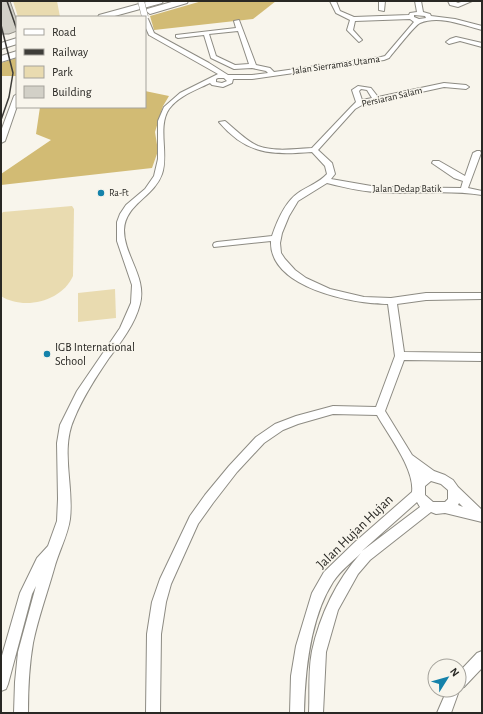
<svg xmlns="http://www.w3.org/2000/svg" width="483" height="714" font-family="'Alegreya Sans',sans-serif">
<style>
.green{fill:#e9dbb0}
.forest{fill:#d2bb74}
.building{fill:#d2d0c7;stroke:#908e85}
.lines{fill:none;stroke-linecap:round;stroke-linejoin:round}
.minor-casing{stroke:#8d8b83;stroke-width:2}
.highway-casing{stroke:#8d8b83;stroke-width:2}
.minor{fill:#fff;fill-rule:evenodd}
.highway{fill:#fff;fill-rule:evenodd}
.rail{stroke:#3e3d39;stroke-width:1.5}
.minor-bridge-casing{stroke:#8d8b83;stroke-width:7;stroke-linecap:butt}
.minor-bridge{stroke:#fff;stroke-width:6}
.poi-dot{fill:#1582aa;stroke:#f8f5ec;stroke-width:1.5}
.labels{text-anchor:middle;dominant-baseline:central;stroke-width:3;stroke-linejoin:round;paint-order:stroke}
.far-street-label{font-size:10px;fill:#292824;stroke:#f8f5ec}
.far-poi-label{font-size:10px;fill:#292824;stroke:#f8f5ec;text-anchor:start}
.poi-label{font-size:12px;fill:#292824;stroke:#f8f5ec;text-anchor:start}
.near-street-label{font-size:14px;fill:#292824;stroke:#f8f5ec}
</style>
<rect width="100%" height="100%" fill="#f8f5ec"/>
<g class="green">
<path d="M13 1H57L60 17H18Z"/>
<path d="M72 206 74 209 73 276C62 301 24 311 1 296V214L3 212Z"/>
<path d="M115 289 116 318 78 322V293Z"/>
</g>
<g class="forest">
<path d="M202 1H276L253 19 154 30 150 16Z"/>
<path d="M17 58V76H1V63Z"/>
<path d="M145 91 169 96 163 106 155 132 158 151 152 168 1 185V174L51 140 36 134 40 107H145Z"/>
</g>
<path class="building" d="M1 1H10L17 21V31L9 34H1Z"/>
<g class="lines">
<g class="minor-casing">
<g id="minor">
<path d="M330 1H336L340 11 354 17 409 15 410 13 417 12 415 1H421L423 12 430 14 431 16 455 19 482 26V30C463 25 439 15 420 23 415 25 394 52 389 58L384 60 252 79H233L232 83 223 87 212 85 210 83C196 90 178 96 169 109 157 127 169 154 162 174 154 197 125 204 124 230 124 256 147 277 140 304 135 324 121 342 109 358 96 377 83 397 74 419 60 450 74 486 70 519 68 535 58 553 54 569 47 594 38 618 33 643 29 666 28 690 28 713H14L15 682 18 652 36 586 32 594 8 684 6 689 1 691V659L20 593 37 558 48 546 57 521 58 499 57 443 60 425 77 391 120 328 131 303 132 285 117 241V222L120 214 126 205 145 189 154 176 158 159V121L164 107 180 93 218 74 149 35 145 26V17L148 19 154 33 209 63 228 75H252L268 73 266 71 252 68 234 69 211 58 204 35 178 38 176 37V35L236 28 234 21 239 20 256 65 270 68 274 72 381 57 385 56 414 22 410 19 355 21 353 30 362 40 359 42 347 30 350 20 336 13ZM414 15 425 16 426 18 419 19 414 17ZM238 31 249 64 235 65 216 56 209 34ZM218 78H224L227 81 222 83 216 82V79Z"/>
<path d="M379 1H385L384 11 379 10Z"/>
<path d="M448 1H454L458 3 464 1H472L458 7 450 5Z"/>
<path d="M456 37 482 43V47L460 41 449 44 446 42 450 39Z"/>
<path d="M444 83 466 85 469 87 466 89 444 87 362 105 355 109 318 150 332 163 335 174 331 179 377 187 461 188 463 181 454 178 432 163 433 161H439L465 176 473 153 477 151H480L481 153 468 188 482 191V195C446 189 411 195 375 192 359 191 343 187 327 183L298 201 289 216 282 233 280 243 281 253 285 259 295 270 306 278 330 289 364 297 391 298 426 293H482V299L426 300 397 304 404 352 482 353V361L404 360 385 411 412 455 434 471 445 475 453 480 458 487 482 510V522L445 513 436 514 431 512 370 560 358 574 338 610 326 652 323 713H309C310 693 308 671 312 651 320 615 336 581 361 553 352 562 340 571 333 582 310 618 305 671 304 713H290L291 676 296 646 312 593 324 572 355 542 412 492C415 469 388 435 377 415L333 414 298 424 283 430 264 443 237 472 213 503 198 524 171 584 166 602 161 634 160 713H146L147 634 152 602 160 579 190 516 205 495 229 466 256 437 275 424 296 416 333 406 376 407 395 356 388 304C353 304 269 288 271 241L214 247 213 245 214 243 217 242 272 236C277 221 285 202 298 193 308 186 319 183 327 174L325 166 312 152C272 155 247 155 219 122L225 121C235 129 246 141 258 146 274 152 295 149 312 148L351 107 356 102 352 90 358 86 371 88 378 97ZM361 89 367 90 372 98 362 100 359 91ZM431 481 441 484 448 490V499L445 502H433L425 495V486ZM417 502 420 507 362 551 363 550ZM459 503 463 507 458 505Z"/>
<path d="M17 94V106L5 141 1 143V131L14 96Z"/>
<path d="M482 651V668L464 687 460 688 451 713H437L447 690H459V672L477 653Z"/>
</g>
</g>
<g class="highway-casing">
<g id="highway">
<path d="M150 1H163L162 3 111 17H98L99 15Z"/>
<path d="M175 1H188L187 3 150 14 146 11 147 9Z"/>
<path d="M17 38V44L1 49V43Z"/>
<path d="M17 51V57L1 62V56Z"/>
</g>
</g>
<use href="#minor" class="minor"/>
<use href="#highway" class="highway"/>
<g class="rail">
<path d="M7 1 17 30"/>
<path d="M1 25 13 73 9 97 1 120"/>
</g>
<g class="minor-bridge-casing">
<path id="minor-bridge" d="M141 1 145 17"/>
</g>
<use href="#minor-bridge" class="minor-bridge"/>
</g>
<g class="poi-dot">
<circle cx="101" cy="193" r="4"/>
<circle cx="47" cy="354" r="4"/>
</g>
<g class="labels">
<g class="far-street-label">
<text transform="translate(336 65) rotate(-8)">Jalan Sierramas Utama</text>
<text transform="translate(392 97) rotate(-13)">Persiaran Salam</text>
<text x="407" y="189">Jalan Dedap Batik</text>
</g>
<g class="far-poi-label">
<text x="109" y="193">Ra-Ft</text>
</g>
<g class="poi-label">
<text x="55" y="347">IGB International<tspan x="55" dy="14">School</tspan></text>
</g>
<g class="near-street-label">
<text transform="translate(355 532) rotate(-44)">Jalan Hujan Hujan</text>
</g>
</g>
<rect width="483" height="714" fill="none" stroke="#292824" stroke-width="4"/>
<rect x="16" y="16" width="130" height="92" fill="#f8f5ec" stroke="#a5a39c"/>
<rect x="24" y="29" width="20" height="6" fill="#ffffff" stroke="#a5a39c"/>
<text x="52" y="36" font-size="12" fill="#292824">Road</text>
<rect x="24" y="49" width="20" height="6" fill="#3e3d39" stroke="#a5a39c"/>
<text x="52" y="56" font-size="12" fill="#292824">Railway</text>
<rect x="24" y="66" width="20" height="12" fill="#e9dbb0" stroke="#a5a39c"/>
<text x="52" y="76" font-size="12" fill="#292824">Park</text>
<rect x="24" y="86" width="20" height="12" fill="#d2d0c7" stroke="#a5a39c"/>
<text x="52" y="96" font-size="12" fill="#292824">Building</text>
<g transform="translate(447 678) rotate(53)"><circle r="19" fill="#f8f5ec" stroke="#a5a39c"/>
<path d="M0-3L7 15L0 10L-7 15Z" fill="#1582aa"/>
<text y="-6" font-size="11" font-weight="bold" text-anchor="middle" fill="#292824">N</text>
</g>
</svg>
